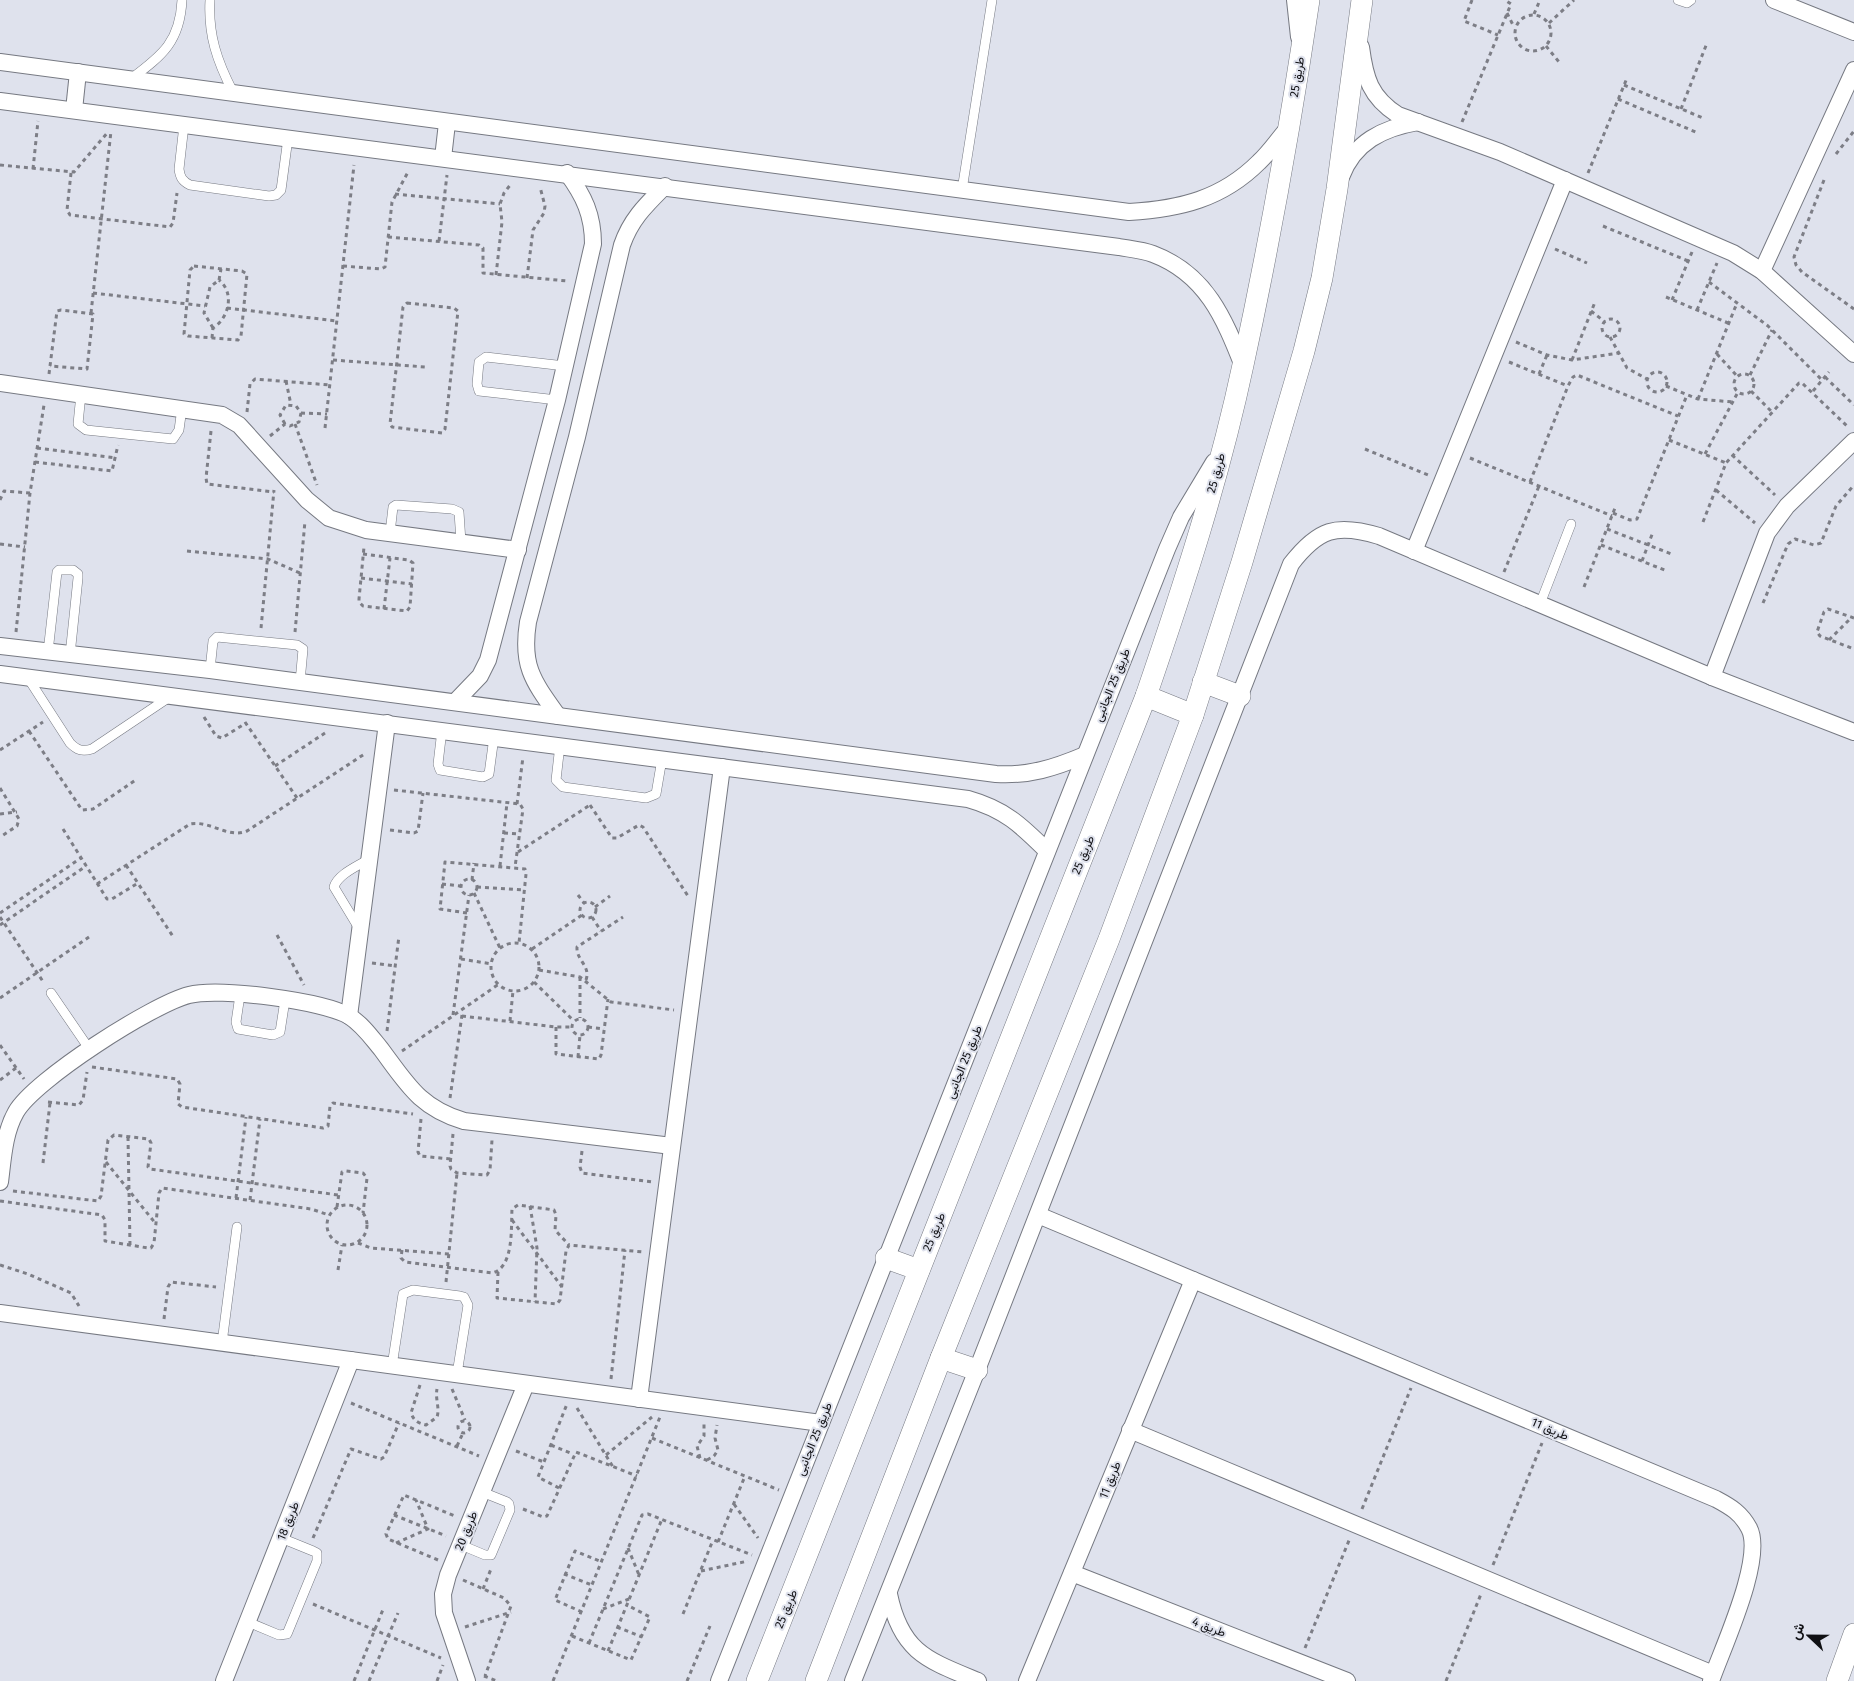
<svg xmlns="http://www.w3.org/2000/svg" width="1854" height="1681" font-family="'Fira Sans',Vazirmatn,sans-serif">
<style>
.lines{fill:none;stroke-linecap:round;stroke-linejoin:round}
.service-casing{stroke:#767982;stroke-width:10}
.minor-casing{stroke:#767982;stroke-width:18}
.tertiary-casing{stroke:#767982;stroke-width:22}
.path{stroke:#7d7e86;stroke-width:3;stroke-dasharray:4 4;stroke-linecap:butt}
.service{stroke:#fff;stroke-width:9}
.minor{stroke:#fff;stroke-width:16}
.tertiary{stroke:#fff;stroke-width:21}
.labels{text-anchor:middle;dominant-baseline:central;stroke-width:4;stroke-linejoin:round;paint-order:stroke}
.street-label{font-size:12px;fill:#101014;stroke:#dfe2ed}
</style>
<rect width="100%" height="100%" fill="#dfe2ed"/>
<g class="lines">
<g class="service-casing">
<g id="service">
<path d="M210 0C208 35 217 61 233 92"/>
<path d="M1678 0 1687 3 1691 0"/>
<path d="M132 78C163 55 180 41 182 0"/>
<path d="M184 125 179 169C180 177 182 181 190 185L269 196 276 195 281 190 288 138"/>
<path d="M962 190 992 0"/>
<path d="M81 394 78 424 86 430 173 439 179 430 182 408"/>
<path d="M557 400 479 391 477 384 479 362 486 357 565 366"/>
<path d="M390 533 393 507 396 505 452 509 459 512 461 542"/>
<path d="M1540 604 1571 524"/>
<path d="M48 652 57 572 59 570H73L78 574V578L70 655"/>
<path d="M210 670 213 641 217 637 297 645 303 649 300 682"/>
<path d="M28 678 70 743C77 750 82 752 92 749L171 696"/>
<path d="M442 730 438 764 440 770 483 777 489 774 494 737"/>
<path d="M560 745 556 780 563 787 646 798 656 794 662 759"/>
<path d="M360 930 334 887C338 874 358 866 369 859"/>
<path d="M51 993 90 1050"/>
<path d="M240 995 236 1022 238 1029 273 1035 280 1032 285 1000"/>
<path d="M222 1343 237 1227"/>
<path d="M392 1366 403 1294 413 1290 460 1296 464 1297 468 1305 457 1374"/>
<path d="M461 1545 485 1555H491L510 1510 509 1504 507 1502 482 1492"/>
<path d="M248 1622 279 1635 287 1634 317 1561V1553L313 1551 281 1538"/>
</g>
</g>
<g class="minor-casing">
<g id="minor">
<path d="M1295 0 1299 37"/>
<path d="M1774 0 1854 32"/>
<path d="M1361 47C1365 78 1370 97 1398 115L1500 152 1733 253 1762 271 1854 354"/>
<path d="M0 62 1129 212C1180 209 1222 199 1259 162 1270 152 1279 138 1289 127"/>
<path d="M0 101 1119 247C1130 249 1142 250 1153 254 1206 274 1224 318 1243 366"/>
<path d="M74 110 78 72"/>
<path d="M443 158 447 123"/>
<path d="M1341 177C1354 142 1383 128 1418 122"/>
<path d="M1762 271 1854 70"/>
<path d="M0 383 222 415 239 425 307 500 329 518 366 530 518 550"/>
<path d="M1414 551 1565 180"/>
<path d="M0 646 210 670 996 774C1029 776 1054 768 1085 755"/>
<path d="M0 674 968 799C1004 809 1021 825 1047 851"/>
<path d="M1712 677 1767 533 1787 506 1854 441"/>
<path d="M455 702 480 676 488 660 557 400 593 244C593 215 584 196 567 173"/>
<path d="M558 716C533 681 521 666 528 622L577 437 622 245C631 219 646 205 665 186"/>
<path d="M349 1016 387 723"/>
<path d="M0 1182C3 1159 4 1133 16 1112 34 1080 153 1004 189 995 219 987 323 1001 349 1016 363 1025 371 1037 381 1049 407 1084 420 1108 464 1121L672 1146"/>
<path d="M1038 1215 1716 1499C1731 1507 1741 1513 1749 1528 1765 1558 1722 1649 1711 1681"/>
<path d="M0 1313 821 1423"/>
<path d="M639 1399 722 767"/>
<path d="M1130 1430 1713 1674"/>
<path d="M1072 1573 1347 1681"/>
<path d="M889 1594C901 1652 927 1660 978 1681"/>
<path d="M224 1681 351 1360"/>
<path d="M467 1681 444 1613 443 1594 448 1575 526 1384"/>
<path d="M719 1681 1167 549 1181 517 1214 462"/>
<path d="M853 1681 977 1370 1291 564C1318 529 1336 523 1379 536L1712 677 1854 732"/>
<path d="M1027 1681 1193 1280"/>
</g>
</g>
<g class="tertiary-casing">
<g id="tertiary">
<path d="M1203 682 1240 696"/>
<path d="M1146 696 1193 715"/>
<path d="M886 1258 919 1270"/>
<path d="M941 1358 977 1370"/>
<path d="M757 1681 1146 696C1183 588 1219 478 1243 365 1269 245 1291 122 1309 0"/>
<path d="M816 1681 941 1358 1109 939 1193 715 1242 562 1304 351 1322 278 1337 189 1362 0"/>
<path d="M1837 1681 1854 1634"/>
</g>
</g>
<g class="path">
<path d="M1472 0 1464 21 1498 35"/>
<path d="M1507 13 1514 27"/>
<path d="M1534 14 1540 0"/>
<circle cx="1533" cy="33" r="18"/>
<path d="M1549 23 1574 0"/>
<path d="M1546 46 1559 62"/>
<path d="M1624 85 1703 118"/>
<path d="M1618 99 1698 133"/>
<path d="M1681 109 1707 43"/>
<path d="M1462 122 1511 4 1505 0"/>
<path d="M1836 154 1854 131"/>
<path d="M0 165 74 172 108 132"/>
<path d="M33 169 38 121"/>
<path d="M71 173 67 210 70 215 170 227 173 223 177 193"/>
<path d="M1588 173 1627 78"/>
<path d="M1824 180 1794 257 1796 265 1802 272 1854 309"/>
<path d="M395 194 500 204"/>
<path d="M1603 226 1688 261"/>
<path d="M388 237 479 245 483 248V273L567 281"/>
<path d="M439 241 447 175"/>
<path d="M1555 249 1587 263"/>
<path d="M194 266 242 271 247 274 241 336 238 340 188 336 184 334 190 270Z"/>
<path d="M343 266 381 269 385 267 392 202 408 172"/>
<path d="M496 275 502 222 500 204 504 193 511 184"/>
<path d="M527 278 533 230 544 213 545 206 540 187"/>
<path d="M219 280 221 269"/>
<path d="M1709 282 1768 326 1822 380"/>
<path d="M93 293 205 306"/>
<path d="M1666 297 1728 323"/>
<path d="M1672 300 1692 252"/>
<path d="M407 303 454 308 458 311 445 429 442 433 392 427 390 424 403 307Z"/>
<path d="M227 308 337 321"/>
<path d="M1697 310 1717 263"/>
<path d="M1591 311 1605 322"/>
<path d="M91 313 111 131"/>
<circle cx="1611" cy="328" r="9"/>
<path d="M213 328 204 313 210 287 219 280"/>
<path d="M1610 337 1627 368 1647 379"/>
<path d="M212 338 213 328C229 318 235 293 219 280"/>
<path d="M1516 342 1547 355 1572 360 1619 353"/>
<path d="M1717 354 1737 376"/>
<path d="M333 360 425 367"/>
<path d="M1572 360 1595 302"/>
<path d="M1509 362 1568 386"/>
<circle cx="1657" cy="382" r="10"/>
<path d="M49 374 57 311 61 310 93 314 87 369 50 366"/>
<path d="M1539 374 1547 355"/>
<circle cx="1744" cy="384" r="10"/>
<path d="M1750 375 1772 330"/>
<path d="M1825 377 1854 405"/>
<path d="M286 381 291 405"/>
<path d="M1666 386 1698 399 1733 402"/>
<path d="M1751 391 1771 411"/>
<path d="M1813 391 1829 372"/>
<path d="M1698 399 1737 303"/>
<path d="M247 412 250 384 255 379 330 385"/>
<path d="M301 413 327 414"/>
<path d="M295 424 317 485"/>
<path d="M325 428 354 165"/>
<path d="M211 431 206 478 207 484 274 492"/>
<path d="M270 436 285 424 290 426 299 422 301 413 296 406 286 405 280 415 285 424"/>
<path d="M1669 440 1726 463"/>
<path d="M37 448 116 458"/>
<path d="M1365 449 1428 475"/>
<path d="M1705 454 1738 392"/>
<path d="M1732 455 1775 495"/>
<path d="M1470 458 1612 516"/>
<path d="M35 462 112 471 118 445"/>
<path d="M1530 482 1568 386 1573 377 1577 375 1678 416"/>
<path d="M1716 490 1755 523"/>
<path d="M0 500 4 491 30 493"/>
<path d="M1613 513 1630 520 1637 519 1687 395"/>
<path d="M1703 522 1726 463 1799 383H1802L1847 426"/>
<path d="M1607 529 1674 555"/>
<path d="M0 544 25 547"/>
<path d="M1601 545 1667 571"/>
<path d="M187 551 268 559 300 573"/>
<path d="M363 554 409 560 413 563 410 607 407 611 363 606 359 602V599L364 547"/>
<path d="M1642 561 1653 532"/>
<path d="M1504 572 1539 486"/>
<path d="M361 578 412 584"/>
<path d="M1584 587 1615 508"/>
<path d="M1763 603 1788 544 1795 539 1814 545 1821 543 1836 506 1854 485"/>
<path d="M384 609 390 558"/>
<path d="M1854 618 1828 609 1824 612 1817 632 1820 636 1854 649"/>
<path d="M261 628 274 490"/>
<path d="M16 632 30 493 44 405"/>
<path d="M295 632 305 521"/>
<path d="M1829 640 1852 617"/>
<path d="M204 717 216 736 222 738 246 723"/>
<path d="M245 722 297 798"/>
<path d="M29 731 82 810 93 809 137 779"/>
<path d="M0 750 43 722"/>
<path d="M275 766 325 733"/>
<path d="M0 788 19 819 17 826 0 837"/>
<path d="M394 790 520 804 523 809 515 867"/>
<path d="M517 804 523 757"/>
<path d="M590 805 612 838H617L639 825 643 827 688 896"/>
<path d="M0 814 17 812"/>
<path d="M63 829 107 899H112L138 883"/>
<path d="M390 830 414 833 418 831 423 793"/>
<path d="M504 833 519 834"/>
<path d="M518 852 590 805"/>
<path d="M126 865 174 938"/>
<path d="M500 866 507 803"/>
<circle cx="469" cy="887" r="8"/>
<path d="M472 880 474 863"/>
<path d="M97 884 190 824C210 820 228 839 247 831L366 753"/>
<path d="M442 884 461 886"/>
<path d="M477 887 524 890"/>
<path d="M474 893 500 948"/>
<path d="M578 895 584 903"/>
<circle cx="588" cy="910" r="8"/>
<path d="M595 907 610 896"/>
<path d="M0 913 81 858"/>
<path d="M467 913 440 909 445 862 525 869 526 874 519 943"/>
<path d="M0 917 44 983"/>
<path d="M592 917 601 931"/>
<path d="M0 925 86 866"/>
<path d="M277 935 304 985"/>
<circle cx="515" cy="967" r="24"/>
<path d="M532 949 582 915"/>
<path d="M461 959 492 964"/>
<path d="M372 963 395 966"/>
<path d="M539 970 580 977 611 1002 674 1010"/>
<path d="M580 977V1018"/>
<path d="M586 980C591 966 576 960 577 947L623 917"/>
<path d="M534 982 574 1021"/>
<path d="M0 998 89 937"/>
<path d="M453 1015 469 895"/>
<path d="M462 1016 556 1027H571"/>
<circle cx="580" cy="1027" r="8"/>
<path d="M510 1021 513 991"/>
<path d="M556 1027V1054L599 1059 601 1055 608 999"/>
<path d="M588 1027 604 1029"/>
<path d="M387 1031 399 936"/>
<path d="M0 1045 24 1079"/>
<path d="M402 1051 499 984"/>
<path d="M578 1057 580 1035"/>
<path d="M92 1067 177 1079 180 1084 178 1104 182 1107 323 1128 328 1126 330 1106 333 1103 413 1114"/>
<path d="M0 1080 16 1068"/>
<path d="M450 1098 462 1015"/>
<path d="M48 1102 79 1105 83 1100 87 1072"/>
<path d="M421 1119 418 1152 420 1156 451 1159"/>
<path d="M453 1134 450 1166 451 1169 457 1173 487 1175 490 1170 492 1140"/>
<path d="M128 1137 130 1245"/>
<path d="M582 1151 580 1167 582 1173 653 1182"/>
<path d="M106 1162 156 1224"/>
<path d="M43 1163 50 1103"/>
<path d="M13 1191 98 1201 101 1196 108 1140 114 1135 149 1139 151 1143 148 1167 150 1169 338 1195"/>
<path d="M236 1198 246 1117"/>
<path d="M250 1200 260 1119"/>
<path d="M0 1201 102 1215 105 1220V1241L148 1248H151L154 1243 159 1193 162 1188 311 1209 329 1215"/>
<circle cx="347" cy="1225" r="20"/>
<path d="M530 1206 537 1248 535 1302"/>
<path d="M337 1207 342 1172 346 1171 363 1173 367 1178 363 1213"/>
<path d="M512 1220 562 1287"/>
<path d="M358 1243 371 1248 449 1254"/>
<path d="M402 1250 401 1258 405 1262 492 1273C514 1268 511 1228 512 1209L518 1205 554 1210 556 1215 555 1230 569 1245"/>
<path d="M0 1265 28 1274 71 1293 79 1306"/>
<path d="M338 1270 342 1245"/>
<path d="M498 1272 497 1298 557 1304 560 1300 566 1251 569 1245 643 1252"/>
<path d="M446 1282 457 1173"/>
<path d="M164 1319 168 1287 171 1282 216 1287"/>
<path d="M611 1379 625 1250"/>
<path d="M420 1385 411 1413C414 1421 418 1423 426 1425L437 1417C440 1408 435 1399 437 1389"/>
<path d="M452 1389 465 1420"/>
<path d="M351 1403 479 1456"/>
<path d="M577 1408 613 1467"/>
<circle cx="464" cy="1427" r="6"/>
<path d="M652 1438 779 1490"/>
<path d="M551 1445 573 1454"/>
<path d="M457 1446 463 1433"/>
<path d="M516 1451 544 1462"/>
<path d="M606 1455 652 1417"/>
<path d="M700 1458 697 1446 704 1436V1424"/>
<path d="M707 1460 714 1456 718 1450 715 1438 717 1425"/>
<path d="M559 1488 538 1477 567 1404"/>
<path d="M734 1504 758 1538"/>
<path d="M523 1509 543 1517 547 1516 576 1452 637 1476"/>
<path d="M1362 1509 1411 1388"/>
<path d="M394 1515 446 1536"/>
<path d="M313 1538 351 1449 381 1459 384 1457 399 1423"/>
<path d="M718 1542 745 1476"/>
<path d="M396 1543 428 1529 416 1500"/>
<path d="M628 1548 639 1575"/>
<path d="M438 1560 388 1539 386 1534 404 1495 455 1516"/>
<path d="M1493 1565 1542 1443"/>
<path d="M701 1571 748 1561"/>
<path d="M564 1574 592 1585"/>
<path d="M463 1580 504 1598 511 1606 485 1676"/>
<path d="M483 1589 491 1569"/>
<path d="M313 1604 441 1658"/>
<path d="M603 1609 629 1599"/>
<path d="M582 1612 555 1600 575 1551 602 1562"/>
<path d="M683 1614 713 1540"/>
<path d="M465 1627 511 1612"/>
<path d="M617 1627 642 1637"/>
<path d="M572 1636 631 1660 650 1617 627 1605"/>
<path d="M589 1643 642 1515 648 1514 752 1555"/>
<path d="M1305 1648 1350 1538"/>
<path d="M608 1651 662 1519"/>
<path d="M484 1676 497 1681"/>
<path d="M354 1681 384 1607"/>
<path d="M369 1681 398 1613"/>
<path d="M437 1681 443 1665"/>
<path d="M553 1681 660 1417"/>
<path d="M687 1681 710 1626"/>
<path d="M1446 1681 1481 1594"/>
</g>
<use href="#service" class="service"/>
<use href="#minor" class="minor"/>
<use href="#tertiary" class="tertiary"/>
</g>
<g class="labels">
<g class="street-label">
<text transform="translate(1297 77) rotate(-81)">طريق 25</text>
<text transform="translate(1216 473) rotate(-75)">طريق 25</text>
<text transform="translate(1112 685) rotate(-68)">طريق 25 الجانبى</text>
<text transform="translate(1083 855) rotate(-68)">طريق 25</text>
<text transform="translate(964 1062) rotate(-68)">طريق 25 الجانبى</text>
<text transform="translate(934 1232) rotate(-68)">طريق 25</text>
<text transform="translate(1550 1429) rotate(23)">طريق 11</text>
<text transform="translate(814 1439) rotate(-68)">طريق 25 الجانبى</text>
<text transform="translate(1110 1480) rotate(-68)">طريق 11</text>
<text transform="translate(288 1521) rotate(-68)">طريق 18</text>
<text transform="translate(466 1531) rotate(-68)">طريق 20</text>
<text transform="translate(786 1609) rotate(-68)">طريق 25</text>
<text transform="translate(1209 1627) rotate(21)">طريق 4</text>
</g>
</g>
<g transform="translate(1809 1636) rotate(292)" stroke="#dfe2ed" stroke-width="4" paint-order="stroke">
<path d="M0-4L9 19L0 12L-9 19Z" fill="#101014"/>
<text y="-8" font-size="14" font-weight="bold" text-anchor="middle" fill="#101014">ش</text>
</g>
</svg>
